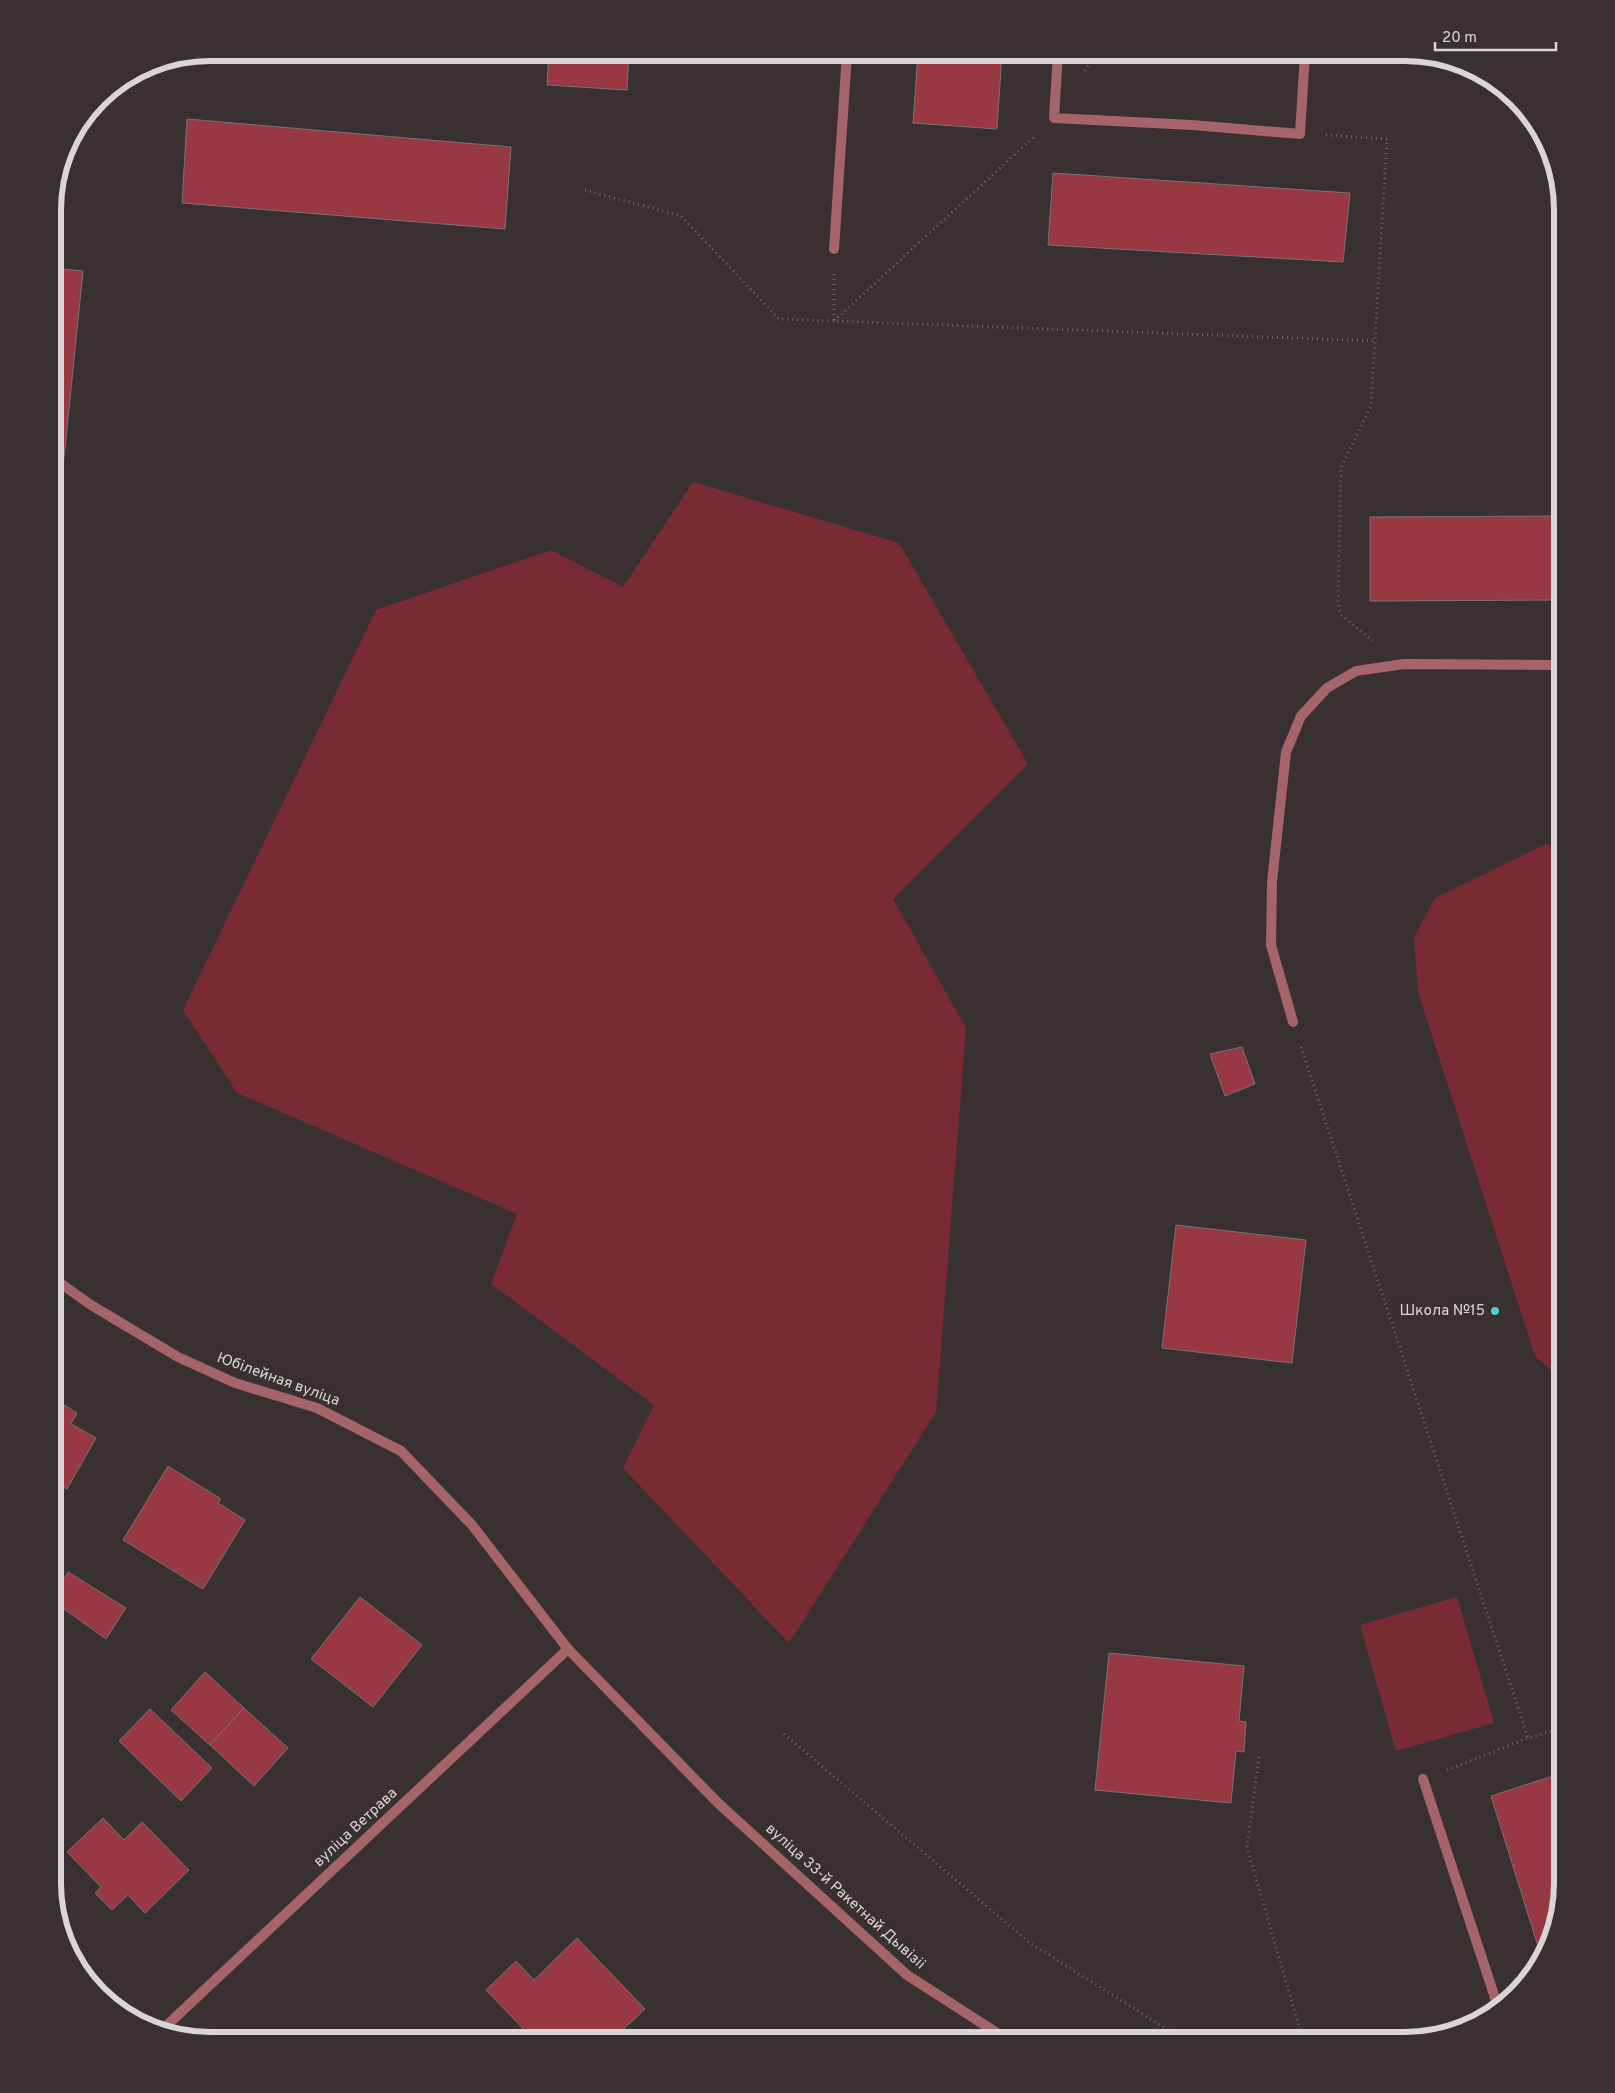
<svg xmlns="http://www.w3.org/2000/svg" width="1615" height="2093" font-family="Overpass,sans-serif">
<style>
.green{fill:#792b34}
.building{fill:#983843;stroke:#7a7171}
.lines{fill:none;stroke-linecap:round;stroke-linejoin:round}
.path{stroke:#6e6767;stroke-width:3;stroke-dasharray:1 4;stroke-linecap:butt}
.service{stroke:#a56467;stroke-width:10}
.minor{stroke:#a56467;stroke-width:10}
.poi-dot{fill:#52cdce;stroke:#393131;stroke-width:2}
.labels{text-anchor:middle;dominant-baseline:central;stroke-width:5;stroke-linejoin:round;paint-order:stroke}
.poi-label{font-size:15px;fill:#dbd6d6;stroke:#393131;text-anchor:end}
.street-label{font-size:15px;fill:#dbd6d6;stroke:#393131}
.rim{fill:none;stroke:#dbd6d6;stroke-width:6}
</style>
<rect width="100%" height="100%" fill="#393131"/>
<g class="green">
<path d="M693 482 899 543 1028 764 893 899 966 1028 936 1412 789 1643 623 1468 654 1405 491 1284 517 1214 237 1093 183 1010 376 610 551 550 623 587Z"/>
<path d="M1546 844 1562 849V1380L1535 1356 1418 992 1414 937 1435 898Z"/>
<path d="M1457 1597 1494 1723 1396 1751 1360 1625Z"/>
</g>
<g class="building">
<path d="M549 53H629L627 90 547 85Z"/>
<path d="M918 53H1002L997 129 913 123Z"/>
<path d="M187 119 511 147 505 229 182 203Z"/>
<path d="M1053 173 1350 193 1343 262 1048 245Z"/>
<path d="M53 268 83 271 53 566Z"/>
<path d="M1562 516V600L1370 601V517Z"/>
<path d="M1242 1047 1255 1084 1225 1096 1210 1054Z"/>
<path d="M1176 1225 1306 1240 1292 1363 1162 1348Z"/>
<path d="M64 1405 77 1413 71 1424 96 1438 67 1489 53 1481V1412L59 1416Z"/>
<path d="M168 1466 221 1499 218 1503 245 1520 203 1589 123 1540Z"/>
<path d="M68 1572 126 1608 106 1639 53 1601V1594Z"/>
<path d="M360 1597 422 1645 373 1707 311 1659Z"/>
<path d="M1109 1653 1244 1666 1239 1721 1246 1722 1244 1752 1236 1751 1231 1803 1095 1790Z"/>
<path d="M205 1672 244 1708 210 1745 171 1710Z"/>
<path d="M244 1708 288 1748 254 1786 210 1745Z"/>
<path d="M150 1709 212 1768 181 1801 119 1741Z"/>
<path d="M1562 1773V1883L1542 1959 1491 1796Z"/>
<path d="M103 1818 124 1840 142 1822 189 1870 145 1913 128 1895 112 1910 95 1893 101 1887 67 1852Z"/>
<path d="M577 1938 645 2009 612 2040H534L486 1990 516 1961 534 1980Z"/>
</g>
<g class="lines">
<g class="path">
<path d="M1085 71 1096 53"/>
<path d="M1326 135 1387 139 1371 406 1341 468 1338 602 1341 615 1373 641"/>
<path d="M585 190 681 216 779 319 1376 341"/>
<path d="M834 274V320"/>
<path d="M834 321 1036 135"/>
<path d="M1301 1047 1528 1738"/>
<path d="M784 1734 1030 1943 1184 2040"/>
<path d="M1259 1757 1247 1847 1303 2040"/>
<path d="M1447 1770 1528 1738 1562 1728"/>
</g>
<g class="service">
<path d="M1058 53 1054 118 1192 125 1300 134 1305 53"/>
<path d="M834 249 847 53"/>
<path d="M1293 1022 1271 945 1272 882 1286 752 1301 716 1327 688 1356 671 1404 664 1562 665"/>
<path d="M1423 1779 1498 2007"/>
</g>
<g class="minor">
<path d="M53 1278 91 1305 178 1357 235 1383 317 1408 401 1451 472 1525 568 1649 718 1803 907 1975 1008 2040"/>
<path d="M164 2028 568 1649"/>
</g>
</g>
<circle class="poi-dot" cx="1495" cy="1311" r="5"/>
<g class="labels">
<g class="poi-label">
<text x="1485" y="1311">Школа №15</text>
</g>
<g class="street-label">
<text transform="translate(278 1380) rotate(20)">Юбілейная вуліца</text>
<text transform="translate(356 1828) rotate(-43)">вуліца Ветрава</text>
<text transform="translate(845 1897) rotate(42)">вуліца 33-й Ракетнай Дывізіі</text>
</g>
</g>
<path d="M0 0H1615V2093H0ZM210 61H1405A149 149 0 0 1 1554 210V1883A149 149 0 0 1 1405 2032H210A149 149 0 0 1 61 1883V210A149 149 0 0 1 210 61Z" fill="#393131" fill-rule="evenodd"/>
<path class="rim" d="M210 61H1405A149 149 0 0 1 1554 210V1883A149 149 0 0 1 1405 2032H210A149 149 0 0 1 61 1883V210A149 149 0 0 1 210 61Z"/>
<path d="M1435 42v8h121v-8" fill="none" stroke="#dbd6d6" stroke-width="2.5"/>
<text x="1442" y="42" font-size="15" fill="#dbd6d6" stroke="#393131" stroke-width="4" paint-order="stroke">20 m</text>
</svg>
